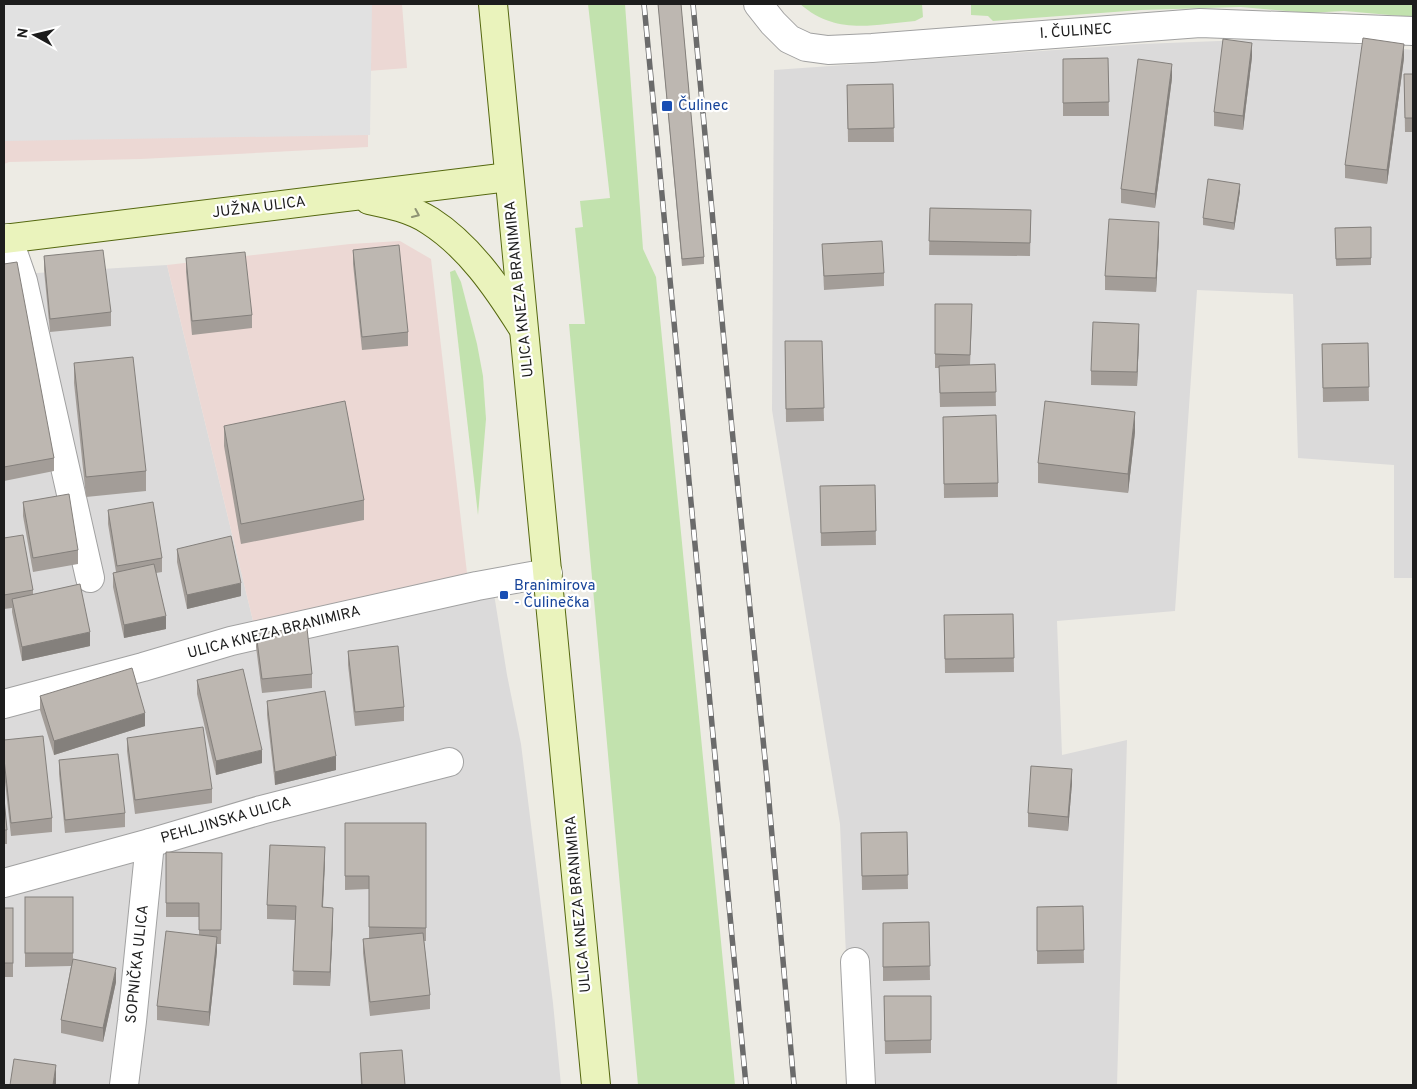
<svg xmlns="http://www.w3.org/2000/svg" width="1417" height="1089" font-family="Overpass,sans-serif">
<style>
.residential{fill:#dbdada}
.commercial{fill:#ecd8d4}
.grass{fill:#c2e2ae}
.parking{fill:#e1e1e1}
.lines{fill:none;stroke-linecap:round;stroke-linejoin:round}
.minor-casing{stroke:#a1a1a1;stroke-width:30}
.secondary-casing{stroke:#55680f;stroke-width:30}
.minor{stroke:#fff;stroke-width:28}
.secondary{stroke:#eaf3bc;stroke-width:28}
.rail-casing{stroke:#6b6b6b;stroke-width:5.5}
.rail{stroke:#fff;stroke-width:4;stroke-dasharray:11;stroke-linecap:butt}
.wall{fill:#a39d98}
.shaded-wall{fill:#84807c}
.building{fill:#bdb7b1;stroke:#84807c}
.oneway{stroke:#8e9374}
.transit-dot{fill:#1a4fb4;stroke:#fff;stroke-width:2}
.labels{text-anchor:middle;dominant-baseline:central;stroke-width:4.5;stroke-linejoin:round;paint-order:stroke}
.street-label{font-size:15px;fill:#1d1d1d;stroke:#fff}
.transit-label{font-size:15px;fill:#164399;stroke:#fff;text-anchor:start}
</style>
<rect width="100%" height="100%" fill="#edebe4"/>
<g class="residential">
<path d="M1297 38 1413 50V578H1394V465L1298 458 1293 294 1197 290 1175 611 1057 621 1062 755 1127 740 1117 1085H852L840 824 772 410 774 70 1141 44Z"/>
<path d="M167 265 254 625 494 594 507 675 521 744 553 1003 561 1085H4V275Z"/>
</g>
<g class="commercial">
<path d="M4 4H402L407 68 368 71V147L141 159 9 162 4 164Z"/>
<path d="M400 241 431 259 467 573 254 625 167 265 350 244Z"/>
</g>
<g class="grass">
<path d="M588 4H625L643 249 656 277 735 1085H638L569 324H585L575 228 583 227 580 201 610 198Z"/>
<path d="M800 4H922L923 17 915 21C871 25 836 35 800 4Z"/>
<path d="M971 4H1413V17L1344 11 1308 13 1241 7 1141 10 993 21 988 16 971 15Z"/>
<path d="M455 270 461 282 477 344 483 376 486 419 478 515 450 272Z"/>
</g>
<path class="parking" d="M4 4H372L370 135 4 141Z"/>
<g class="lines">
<g class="minor-casing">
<g id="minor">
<path d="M758 4 773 23 789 39 806 47 828 50 872 48 1200 23 1413 31"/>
<path d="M8 238 23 281 90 578"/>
<path d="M4 704 143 667 231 641 477 586 548 573"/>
<path d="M4 883 150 843 261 810 449 762"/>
<path d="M855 962 861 1085"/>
<path d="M124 1085 132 1021 150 843"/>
</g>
</g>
<g class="secondary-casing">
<g id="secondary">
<path d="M493 4 596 1085"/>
<path d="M369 200C389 204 412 209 430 221 469 246 497 287 521 325"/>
<path d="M4 239 509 177"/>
</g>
</g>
<use href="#minor" class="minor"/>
<use href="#secondary" class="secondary"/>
<g class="rail-casing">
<g id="rail">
<path d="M644 4 746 1085"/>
<path d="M693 4 732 429 767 779 794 1085"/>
</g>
</g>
<use href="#rail" class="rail"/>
</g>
<g class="wall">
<path d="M658 4H681L704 257V264L682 266Z"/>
<path d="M1252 57 1243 130 1214 126V112Z"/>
<path d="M1108 58 1109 116H1063V59Z"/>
<path d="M1404 58 1387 184 1345 178V165Z"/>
<path d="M1404 74H1413V132H1405Z"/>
<path d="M1172 78 1155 208 1121 203V189Z"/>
<path d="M893 84 894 142H848L847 85Z"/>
<path d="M1240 191 1234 230 1203 225V218Z"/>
<path d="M930 208 1031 210 1030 256 929 255Z"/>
<path d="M1371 227V265L1336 266 1335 228Z"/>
<path d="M1159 236 1156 292 1105 290V276Z"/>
<path d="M822 244 884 273V286L824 290Z"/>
<path d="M353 250 408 332V346L362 350 353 264Z"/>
<path d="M44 256 111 312V326L50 332 44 270Z"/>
<path d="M186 258 252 315V328L192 335 186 272Z"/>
<path d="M4 264 54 458V471L4 481Z"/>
<path d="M935 304 972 318 970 365 995 364 996 406 940 407 939 368H935Z"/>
<path d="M1139 338 1137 386 1091 385V371Z"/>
<path d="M785 341H822L824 421 786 422Z"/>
<path d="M1368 343 1369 401 1323 402 1322 344Z"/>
<path d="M74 363 146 471V491L86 497 74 383Z"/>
<path d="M943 417 998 483V497L944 498Z"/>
<path d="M224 426 364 500V520L241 544 224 446Z"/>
<path d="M1135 432 1128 493 1038 483V463Z"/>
<path d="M875 485 876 545 821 546 820 486Z"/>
<path d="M23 502 78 550V564L33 572 23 516Z"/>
<path d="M108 510 162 558V572L156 573 166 629 124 638 113 587V573L116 572 108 524Z"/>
<path d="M4 538 33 590V594L90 646 22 661 12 612V608L4 609Z"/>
<path d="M177 549 241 596 187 609 177 562Z"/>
<path d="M1013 614 1014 672 945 673 944 615Z"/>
<path d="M256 633 312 674V688L262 693 256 647Z"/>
<path d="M348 651 404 707V721L355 726 348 665Z"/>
<path d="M197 680 262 763 216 775 197 694Z"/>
<path d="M40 696 145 726 54 755 40 710Z"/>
<path d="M267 701 336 770 275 785 267 715Z"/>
<path d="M127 738 212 789V803L135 814 127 751Z"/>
<path d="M4 740 52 818V832L11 836 4 773Z"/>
<path d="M59 760 125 813V827L65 833 59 774Z"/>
<path d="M1072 783 1068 831 1028 827V813Z"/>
<path d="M4 798 7 830V844H4Z"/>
<path d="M345 823H426V941H424L430 995V1009L370 1016 363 953V939H369V889L345 890Z"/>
<path d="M907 832 908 889 862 890 861 833Z"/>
<path d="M166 852 222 853 221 944H217V951L209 1026 157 1020V1006L199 935V917H166Z"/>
<path d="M325 861 323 907 333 921 330 986 293 985 295 920 267 919V905Z"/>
<path d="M25 897H73V959L116 982 103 1042 61 1033V1020L71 966 25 967Z"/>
<path d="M1083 906 1084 963 1037 964V907Z"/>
<rect x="4" y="908" width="9" height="69"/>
<path d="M929 922 930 980 883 981V923Z"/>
<path d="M884 996H931V1053L885 1054Z"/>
<path d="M360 1053 405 1085H361Z"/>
</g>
<g class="shaded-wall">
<path d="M1252 43V57L1243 130V116Z"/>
<path d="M1404 44V58L1387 184V170Z"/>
<path d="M1172 64V78L1155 208V194Z"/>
<path d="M1240 184V191L1234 230V223Z"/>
<path d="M1159 222V236L1156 292V278Z"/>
<path d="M1139 324V338L1137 386V372Z"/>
<path d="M1135 412V432L1128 493V474Z"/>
<path d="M241 583V596L187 609V595Z"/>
<path d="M166 616V629L124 638V625Z"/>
<path d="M90 632V646L22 661V647Z"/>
<path d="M145 713V726L54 755V741Z"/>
<path d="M262 750V763L216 775V761Z"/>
<path d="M336 756V770L275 785V772Z"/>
<path d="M1072 769V783L1068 831V817Z"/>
<path d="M325 847V861L322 921V907Z"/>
<path d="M333 908V921L330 986V972Z"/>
<path d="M217 937V951L209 1026V1012Z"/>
<path d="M116 968V982L103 1042V1028Z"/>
<path d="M56 1065V1085H53Z"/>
</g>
<g class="building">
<path d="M658 4H681L704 257 682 259Z"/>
<path d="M1363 38 1404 44 1387 170 1345 165Z"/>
<path d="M1223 39 1252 43 1243 116 1214 112Z"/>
<path d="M1108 58 1109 102 1063 103V59Z"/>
<path d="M1138 59 1172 64 1155 194 1121 189Z"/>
<path d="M1404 74H1413V118H1405Z"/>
<path d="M893 84 894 128 848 129 847 85Z"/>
<path d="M1208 179 1240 184 1234 223 1203 218Z"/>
<path d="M930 208 1031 210 1030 243 929 241Z"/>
<path d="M1109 219 1159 222 1156 278 1105 276Z"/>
<path d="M1371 227V258L1336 259 1335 228Z"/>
<path d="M882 241 884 273 824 276 822 244Z"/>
<path d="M399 245 408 332 362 337 353 250Z"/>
<path d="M103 250 111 312 50 319 44 256Z"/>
<path d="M245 252 252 315 192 321 186 258Z"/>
<path d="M17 262 54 458 4 467V264Z"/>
<path d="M935 304H972L970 355 935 354Z"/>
<path d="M1093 322 1139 324 1137 372 1091 371Z"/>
<path d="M785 341H822L824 408 786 409Z"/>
<path d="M1368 343 1369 387 1323 388 1322 344Z"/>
<path d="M133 357 146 471 86 477 74 363Z"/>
<path d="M995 364 996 392 940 393 939 366Z"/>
<path d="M345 401 364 500 241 524 224 426Z"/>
<path d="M1045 401 1135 412 1128 474 1038 463Z"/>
<path d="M996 415 998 483 944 484 943 417Z"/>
<path d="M875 485 876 531 821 533 820 486Z"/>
<path d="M69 494 78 550 33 558 23 502Z"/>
<path d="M153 502 162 558 117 566 108 510Z"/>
<path d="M23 535 33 590 4 595V538Z"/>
<path d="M231 536 241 583 187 595 177 549Z"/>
<path d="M154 564 166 616 124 625 113 573Z"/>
<path d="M80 584 90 632 22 647 12 599Z"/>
<path d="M1013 614 1014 658 945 659 944 615Z"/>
<path d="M307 628 312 674 262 679 256 633Z"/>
<path d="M398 646 404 707 355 712 348 651Z"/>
<path d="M132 668 145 713 54 741 40 696Z"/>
<path d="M243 669 262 750 216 761 197 680Z"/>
<path d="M325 691 336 756 275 772 267 701Z"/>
<path d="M203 727 212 789 135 800 127 738Z"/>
<path d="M43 736 52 818 11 823 4 759V740Z"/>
<path d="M118 754 125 813 65 820 59 760Z"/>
<path d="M1031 766 1072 769 1068 817 1028 813Z"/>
<path d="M4 798 7 830H4Z"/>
<path d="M345 823H426V928L369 927V876H345Z"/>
<path d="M907 832 908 875 862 876 861 833Z"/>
<path d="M270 845 325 847 322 907 333 908 330 972 293 971 296 906 267 905Z"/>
<path d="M166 852 222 853 221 930H199V903H166Z"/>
<rect x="25" y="897" width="48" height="56"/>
<path d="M1083 906 1084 950 1037 951V907Z"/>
<rect x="4" y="908" width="9" height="55"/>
<path d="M929 922 930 966 883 967V923Z"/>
<path d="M166 931 217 937 209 1012 157 1006Z"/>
<path d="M423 933 430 995 370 1002 363 939Z"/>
<path d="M73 959 116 968 103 1028 61 1020Z"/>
<path d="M884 996H931V1040L885 1041Z"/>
<path d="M402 1050 405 1085H362L360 1053Z"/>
<path d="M14 1059 56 1065 53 1085H10Z"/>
</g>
<defs><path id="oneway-chevron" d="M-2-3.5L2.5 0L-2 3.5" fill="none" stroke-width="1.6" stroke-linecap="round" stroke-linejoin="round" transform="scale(1.25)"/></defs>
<use class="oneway" href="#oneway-chevron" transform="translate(416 214) rotate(24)"/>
<g class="transit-dot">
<rect x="661" y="100" width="12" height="12" rx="2.5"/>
<rect x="499" y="590" width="10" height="10" rx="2.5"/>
</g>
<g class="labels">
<g class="street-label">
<text transform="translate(1076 32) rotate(-4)">I. ČULINEC</text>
<text transform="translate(259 208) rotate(-7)">JUŽNA ULICA</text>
<text transform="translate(520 289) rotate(-96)">ULICA KNEZA BRANIMIRA</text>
<text transform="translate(274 633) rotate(-14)">ULICA KNEZA BRANIMIRA</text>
<text transform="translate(226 821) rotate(-16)">PEHLJINSKA ULICA</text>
<text transform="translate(579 904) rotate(-95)">ULICA KNEZA BRANIMIRA</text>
<text transform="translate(138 964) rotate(-84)">SOPNIČKA ULICA</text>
</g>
<g class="transit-label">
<text x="678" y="106">Čulinec</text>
<text x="514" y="586">Branimirova<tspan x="514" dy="17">- Čulinečka</tspan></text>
</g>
</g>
<rect width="1417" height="1089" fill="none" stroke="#1d1d1d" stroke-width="10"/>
<g transform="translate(35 35) rotate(278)" stroke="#ffffff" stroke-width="4" paint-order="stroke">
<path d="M0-4L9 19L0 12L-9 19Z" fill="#1d1d1d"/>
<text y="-8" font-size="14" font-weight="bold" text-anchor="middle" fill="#1d1d1d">N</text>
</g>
</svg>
